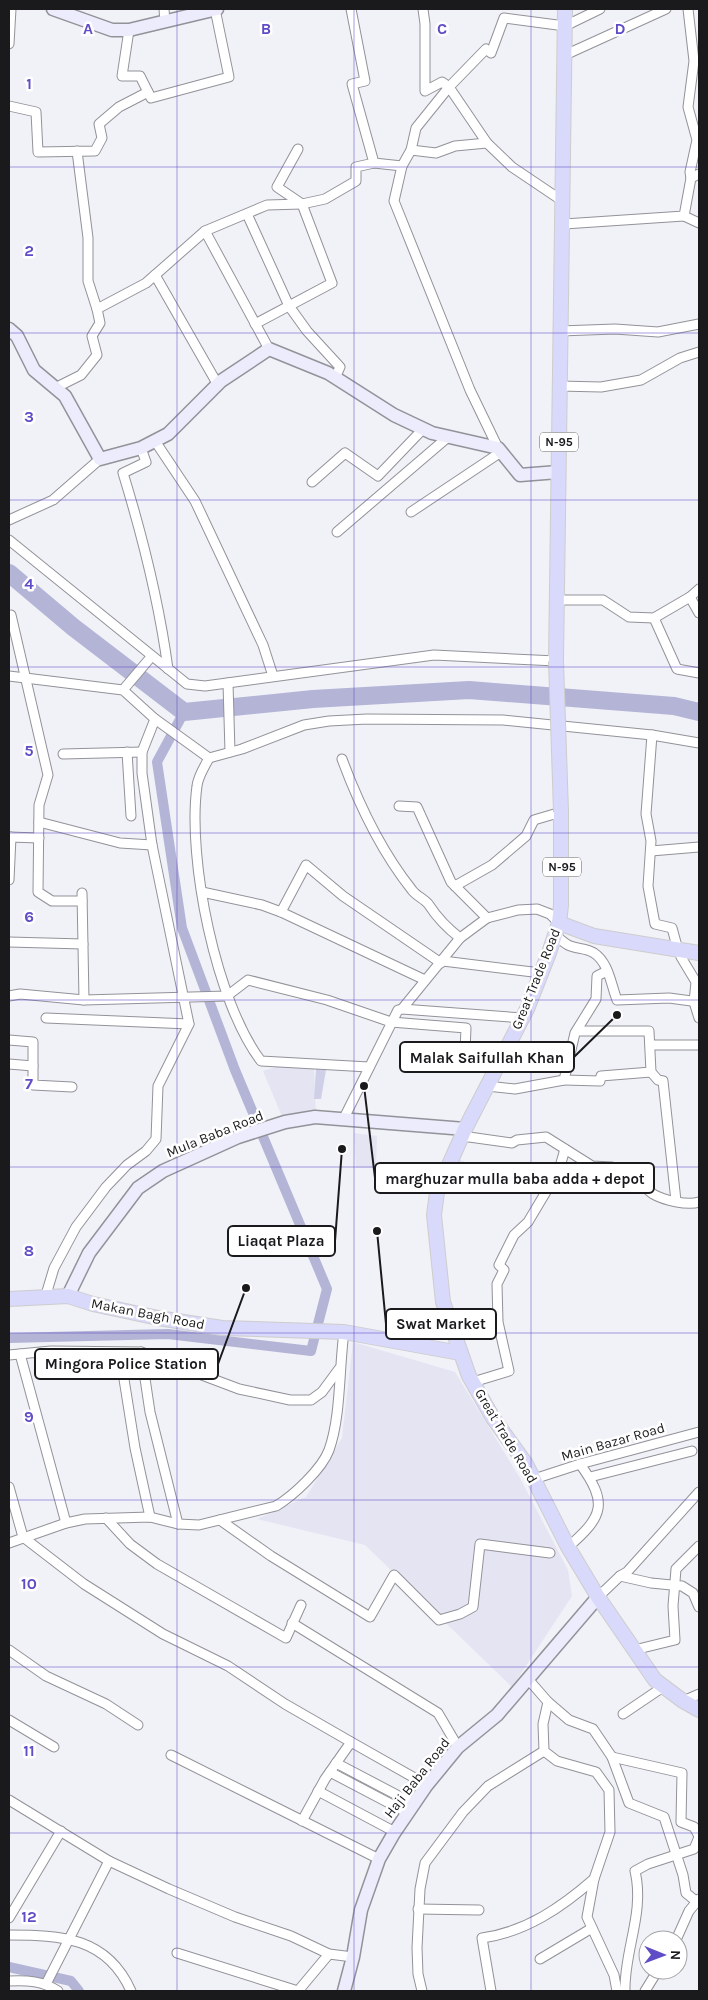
<svg xmlns="http://www.w3.org/2000/svg" width="708" height="2000" font-family="Karla,sans-serif">
<style>
.built{fill:#e4e4f3}
.green{fill:#cfd0e8}
.lines{fill:none;stroke-linecap:round;stroke-linejoin:round}
.canal{stroke:#b3b4d6;stroke-width:10}
.river{stroke:#b3b4d6;stroke-width:18}
.street-casing{stroke:#929299;stroke-width:11}
.secondary-casing{stroke:#929299;stroke-width:15}
.primary-casing{stroke:#cdcdcd;stroke-width:16}
.street{stroke:#fff;stroke-width:9}
.secondary{stroke:#ececfd;stroke-width:12}
.primary{stroke:#d9d9fb;stroke-width:14}
.primary-bridge-casing{stroke:#cdcdcd;stroke-width:16;stroke-linecap:butt}
.primary-bridge{stroke:#d9d9fb;stroke-width:14}
.grid{fill:none;stroke:#5e4dc6;stroke-width:1;stroke-opacity:0.55}
.labels{text-anchor:middle;dominant-baseline:central;stroke-width:5;stroke-linejoin:round;paint-order:stroke}
.shield{fill:#fff;stroke:#5f5f61;stroke-width:1}
.shield-label{font-size:12px;font-weight:bold;fill:#1a1a1d}
.street-label{font-size:14px;fill:#1a1a1d;stroke:#fff}
.grid-label{font-size:16px;text-anchor:middle;font-weight:bold;fill:#5e4dc6;stroke:#fff;stroke-width:5;stroke-linejoin:round;paint-order:stroke}
.leader{fill:none;stroke:#1a1a1d;stroke-width:2}
.callout-dot{fill:#1a1a1d;stroke:#fff;stroke-width:2}
.callout{fill:#fff;stroke:#1a1a1d;stroke-width:2}
.callout-label{font-size:15px;text-anchor:middle;font-weight:bold;fill:#1a1a1d}
</style>
<rect width="100%" height="100%" fill="#f1f1f8"/>
<g class="built">
<path d="M279 1066 314 1067 316 1117 284 1121 263 1071Z"/>
<path d="M354 1133 377 1136 376 1168H356Z"/>
<path d="M453 1156 469 1164 460 1188 441 1181Z"/>
<path d="M353 1342 455 1372 520 1478 568 1570 572 1596 512 1687 365 1545 257 1519 306 1497 342 1438Z"/>
</g>
<path class="green" d="M316 1069 326 1070 321 1099H314Z"/>
<g class="lines">
<g class="canal">
<path d="M9 1338 168 1334 311 1351 327 1289 235 1070 182 928 157 762 184 712"/>
<path d="M9 1967 71 1981 79 1991"/>
</g>
<path class="river" d="M9 573 73 627 184 712 313 699 469 690 674 706 699 712"/>
<g class="street-casing">
<g id="street">
<path d="M164 9 165 22"/>
<path d="M351 9 365 81 352 84 374 163"/>
<path d="M423 9 425 24V91L442 82 449 87 487 143"/>
<path d="M688 9 694 61 688 107 697 140 690 172 691 178"/>
<path d="M129 30 122 76H140L151 98 229 77 215 9"/>
<path d="M9 44 11 9"/>
<path d="M565 55 666 9"/>
<path d="M9 106 36 112 38 152 95 151 102 138 99 124 119 107 148 92"/>
<path d="M411 150 436 153 455 146 487 143 512 167 564 202"/>
<path d="M77 151 88 238V281L97 309"/>
<path d="M247 214 289 306 307 331 340 367 335 378"/>
<path d="M684 216 699 223"/>
<path d="M564 224 684 216 691 178 699 174"/>
<path d="M205 231 269 349"/>
<path d="M155 275 218 385"/>
<path d="M255 324 332 283 302 204 277 187 298 149"/>
<path d="M560 331 615 329 658 332 699 324"/>
<path d="M559 386 601 387 641 380 680 358 699 352"/>
<path d="M55 388 81 375 97 355 92 336 100 323 97 309 146 283 205 231 267 205 302 204 325 199 356 181V167L374 163 402 166"/>
<path d="M155 441 195 501 263 645 273 676"/>
<path d="M141 448 146 462 123 473C143 538 159 602 168 669"/>
<path d="M498 448 470 390 394 201 402 166 411 150 416 128 449 87 486 49 491 53 504 18 565 26 600 9"/>
<path d="M312 482 345 453 378 476 423 429"/>
<path d="M411 512 501 452"/>
<path d="M9 520 53 500 100 459"/>
<path d="M337 532 448 437"/>
<path d="M9 540 187 684 205 686 434 655 556 661"/>
<path d="M690 597 699 613"/>
<path d="M557 600H603L629 617 654 618 690 597 699 589"/>
<path d="M11 615 48 775 39 805 38 892 52 901H82"/>
<path d="M654 618 677 669 699 673"/>
<path d="M9 676 123 690 155 719 142 752V773L152 845 189 1024 158 1086 156 1139 146 1151 127 1165 106 1187 76 1227 54 1268 45 1298"/>
<path d="M228 683 230 752"/>
<path d="M123 690 151 657"/>
<path d="M155 719 209 758"/>
<path d="M652 735 646 814 651 841 648 886 655 924 672 928 678 950"/>
<path d="M127 752 131 816"/>
<path d="M63 754 142 752"/>
<path d="M342 759C359 805 381 851 412 890 416 896 425 899 429 905 438 919 447 928 460 938"/>
<path d="M399 806 417 807 451 882 487 918"/>
<path d="M39 822 120 843 152 845"/>
<path d="M9 837 39 838"/>
<path d="M651 851 699 847"/>
<path d="M9 880 11 837"/>
<path d="M455 886 492 865 526 836 534 820 561 812"/>
<path d="M202 892 262 905 281 912 425 980"/>
<path d="M82 893 84 1000"/>
<path d="M281 912 306 865 343 896 441 963"/>
<path d="M555 935C559 938 563 942 568 945 576 949 586 948 594 953 609 963 611 985 617 1000L669 998 699 1002"/>
<path d="M9 942 83 944"/>
<path d="M681 951V957L696 982 694 1002 699 1018"/>
<path d="M443 961 541 973"/>
<path d="M9 996 20 994 84 1000 227 996 248 980 327 1000 391 1022 466 1028 465 1051 504 1054"/>
<path d="M402 1009 522 1018"/>
<path d="M46 1018 189 1024"/>
<path d="M577 1031H649L651 1072 658 1080 663 1081 676 1201"/>
<path d="M9 1040 33 1042V1085L72 1087"/>
<path d="M650 1045H699"/>
<path d="M9 1064 33 1066"/>
<path d="M369 1067 261 1061C216 1002 187 859 197 786 198 776 205 766 209 758L242 749 304 725 329 721 367 719 503 720 652 735 699 743"/>
<path d="M564 1080 600 1081 601 1076 651 1072"/>
<path d="M487 1086 515 1089 564 1080 575 1033 596 999 597 976 607 971"/>
<path d="M344 1118 398 1010 402 1009 460 938 487 918 518 910 537 909 550 914 559 923"/>
<path d="M462 1136 512 1143 517 1140 546 1137 592 1166 612 1167 620 1176C634 1175 642 1186 653 1194 663 1200 688 1206 699 1202"/>
<path d="M141 1352 150 1412 178 1524"/>
<path d="M20 1354 66 1523"/>
<path d="M9 1355 51 1351 141 1352 239 1389 290 1400H311L322 1392 339 1369"/>
<path d="M123 1373 135 1448 150 1517"/>
<path d="M473 1382 509 1371 498 1322 497 1284 504 1270 499 1265 514 1235 528 1222 559 1170 565 1149"/>
<path d="M590 1477 692 1451"/>
<path d="M534 1479 580 1464 699 1432"/>
<path d="M9 1487 23 1537 84 1584 163 1634 228 1666 285 1704 351 1742 325 1779 302 1821"/>
<path d="M106 1518 130 1544 157 1564 286 1638 301 1605"/>
<path d="M220 1520 271 1556 370 1617 394 1575 439 1620 460 1614 473 1607 480 1544 550 1553"/>
<path d="M9 1543 66 1523 85 1519 150 1517 178 1524 199 1525 276 1506C293 1496 322 1469 329 1450 341 1417 339 1368 344 1332"/>
<path d="M568 1547C604 1516 608 1503 580 1464"/>
<path d="M620 1576 651 1583 682 1586 693 1593 699 1607"/>
<path d="M598 1597 620 1576 627 1572 699 1492"/>
<path d="M292 1623 438 1713 458 1747"/>
<path d="M9 1650 46 1676 106 1704 138 1725"/>
<path d="M634 1650 675 1640 673 1606 676 1569 699 1546"/>
<path d="M528 1679 548 1702 543 1724 544 1751 557 1761 596 1772 609 1790 610 1832 594 1879 587 1917 614 1975 617 1991"/>
<path d="M683 1701 699 1694"/>
<path d="M548 1702 569 1720 593 1729 612 1757 629 1803 664 1817 683 1875 686 1893 697 1902"/>
<path d="M623 1714 663 1687"/>
<path d="M9 1720 54 1747"/>
<path d="M351 1742 427 1785"/>
<path d="M171 1755 379 1859"/>
<path d="M612 1757 682 1773 681 1822 694 1827 699 1836"/>
<path d="M336 1763 414 1804"/>
<path d="M330 1772 408 1813"/>
<path d="M318 1791 395 1832"/>
<path d="M9 1800 109 1861 169 1889 235 1917 291 1936 329 1954 353 1957"/>
<path d="M418 1909 479 1910"/>
<path d="M9 1918 61 1831"/>
<path d="M9 1935C61 1935 107 1937 131 1991"/>
<path d="M676 1940 689 1911 699 1899"/>
<path d="M177 1953 298 1991"/>
<path d="M540 1959 592 1928"/>
<path d="M9 1981C27 1980 43 1981 58 1991"/>
<path d="M46 1984 109 1861"/>
<path d="M298 1991 329 1954"/>
<path d="M422 1991 418 1974 417 1948 420 1889 425 1863 463 1812 488 1786 544 1751"/>
<path d="M491 1991 482 1938C526 1932 562 1907 594 1879"/>
<path d="M625 1991C624 1950 645 1913 635 1871L648 1864 694 1849 699 1837"/>
<path d="M645 1991 658 1970"/>
</g>
</g>
<g class="secondary-casing">
<g id="secondary">
<path d="M53 9 112 30H129L217 9"/>
<path d="M9 329 17 336 34 370 65 396 100 459 141 448 168 434 221 381 269 349 328 373 394 415 432 433 498 448 520 475 558 472"/>
<path d="M68 1296 89 1253 138 1188 163 1171 238 1137 285 1122 315 1117 465 1129"/>
<path d="M344 1991 353 1957 361 1910 379 1859 394 1833 426 1786 458 1747 497 1715 598 1597"/>
</g>
</g>
<g class="primary-casing">
<g id="primary">
<path d="M556 661 565 9"/>
<path d="M561 812V905L559 923 549 953 527 1009 465 1129 437 1192 434 1215 443 1302 469 1376 493 1418 526 1464 568 1547 598 1597 655 1680 683 1701 699 1710"/>
<path d="M559 923 594 936 699 953"/>
<path d="M9 1299 68 1296 93 1304 158 1318 222 1328 344 1332 460 1353"/>
</g>
</g>
<use href="#street" class="street"/>
<use href="#secondary" class="secondary"/>
<use href="#primary" class="primary"/>
<g class="primary-bridge-casing">
<path id="primary-bridge" d="M556 661 561 812"/>
</g>
<use href="#primary-bridge" class="primary-bridge"/>
</g>
<path class="grid" d="M177 9V1991M354 9V1991M531 9V1991M9 167H699M9 333H699M9 500H699M9 667H699M9 833H699M9 1000H699M9 1167H699M9 1333H699M9 1500H699M9 1667H699M9 1833H699"/>
<g class="labels">
<g class="shield">
<rect x="540" y="432.5" width="38" height="19" rx="4"/>
<rect x="543" y="857.5" width="38" height="19" rx="4"/>
</g>
<g class="shield-label">
<text x="559" y="442">N-95</text>
<text x="562" y="867">N-95</text>
</g>
<g class="street-label">
<text transform="translate(536 979) rotate(-68)">Great Trade Road</text>
<text transform="translate(215 1134) rotate(-22)">Mula Baba Road</text>
<text transform="translate(148 1314) rotate(11)">Makan Bagh Road</text>
<text transform="translate(506 1436) rotate(59)">Great Trade Road</text>
<text transform="translate(613 1442) rotate(-16)">Main Bazar Road</text>
<text transform="translate(417 1778) rotate(-52)">Haji Baba Road</text>
</g>
</g>
<g class="grid-label">
<text x="88" y="34">A</text>
<text x="266" y="34">B</text>
<text x="442" y="34">C</text>
<text x="620" y="34">D</text>
<text x="29" y="89">1</text>
<text x="29" y="256">2</text>
<text x="29" y="422">3</text>
<text x="29" y="589">4</text>
<text x="29" y="756">5</text>
<text x="29" y="922">6</text>
<text x="29" y="1089">7</text>
<text x="29" y="1256">8</text>
<text x="29" y="1422">9</text>
<text x="29" y="1589">10</text>
<text x="29" y="1756">11</text>
<text x="29" y="1922">12</text>
</g>
<path class="leader" d="M617 1015L574 1057M364 1086L375 1178M342 1149L335 1241M377 1231L386 1324M246 1288L218 1364"/>
<g class="callout-dot">
<circle cx="617" cy="1015" r="5"/>
<circle cx="364" cy="1086" r="5"/>
<circle cx="342" cy="1149" r="5"/>
<circle cx="377" cy="1231" r="5"/>
<circle cx="246" cy="1288" r="5"/>
</g>
<g class="callout">
<rect x="400" y="1042" width="174" height="30" rx="5"/>
<rect x="375" y="1163" width="279" height="30" rx="5"/>
<rect x="228" y="1226" width="107" height="30" rx="5"/>
<rect x="386" y="1309" width="110" height="30" rx="5"/>
<rect x="35" y="1349" width="183" height="30" rx="5"/>
</g>
<g class="callout-label">
<text x="487" y="1063">Malak Saifullah Khan</text>
<text x="515" y="1184">marghuzar mulla baba adda + depot</text>
<text x="281" y="1246">Liaqat Plaza</text>
<text x="441" y="1329">Swat Market</text>
<text x="126" y="1369">Mingora Police Station</text>
</g>
<rect width="708" height="2000" fill="none" stroke="#1a1a1d" stroke-width="20"/>
<g transform="translate(663 1955) rotate(91)"><circle r="24" fill="#ffffff" stroke="#a3a3a5"/>
<path d="M0-4L9 19L0 12L-9 19Z" fill="#5e4dc6"/>
<text y="-8" font-size="14" font-weight="bold" text-anchor="middle" fill="#1a1a1d">N</text>
</g>
</svg>
